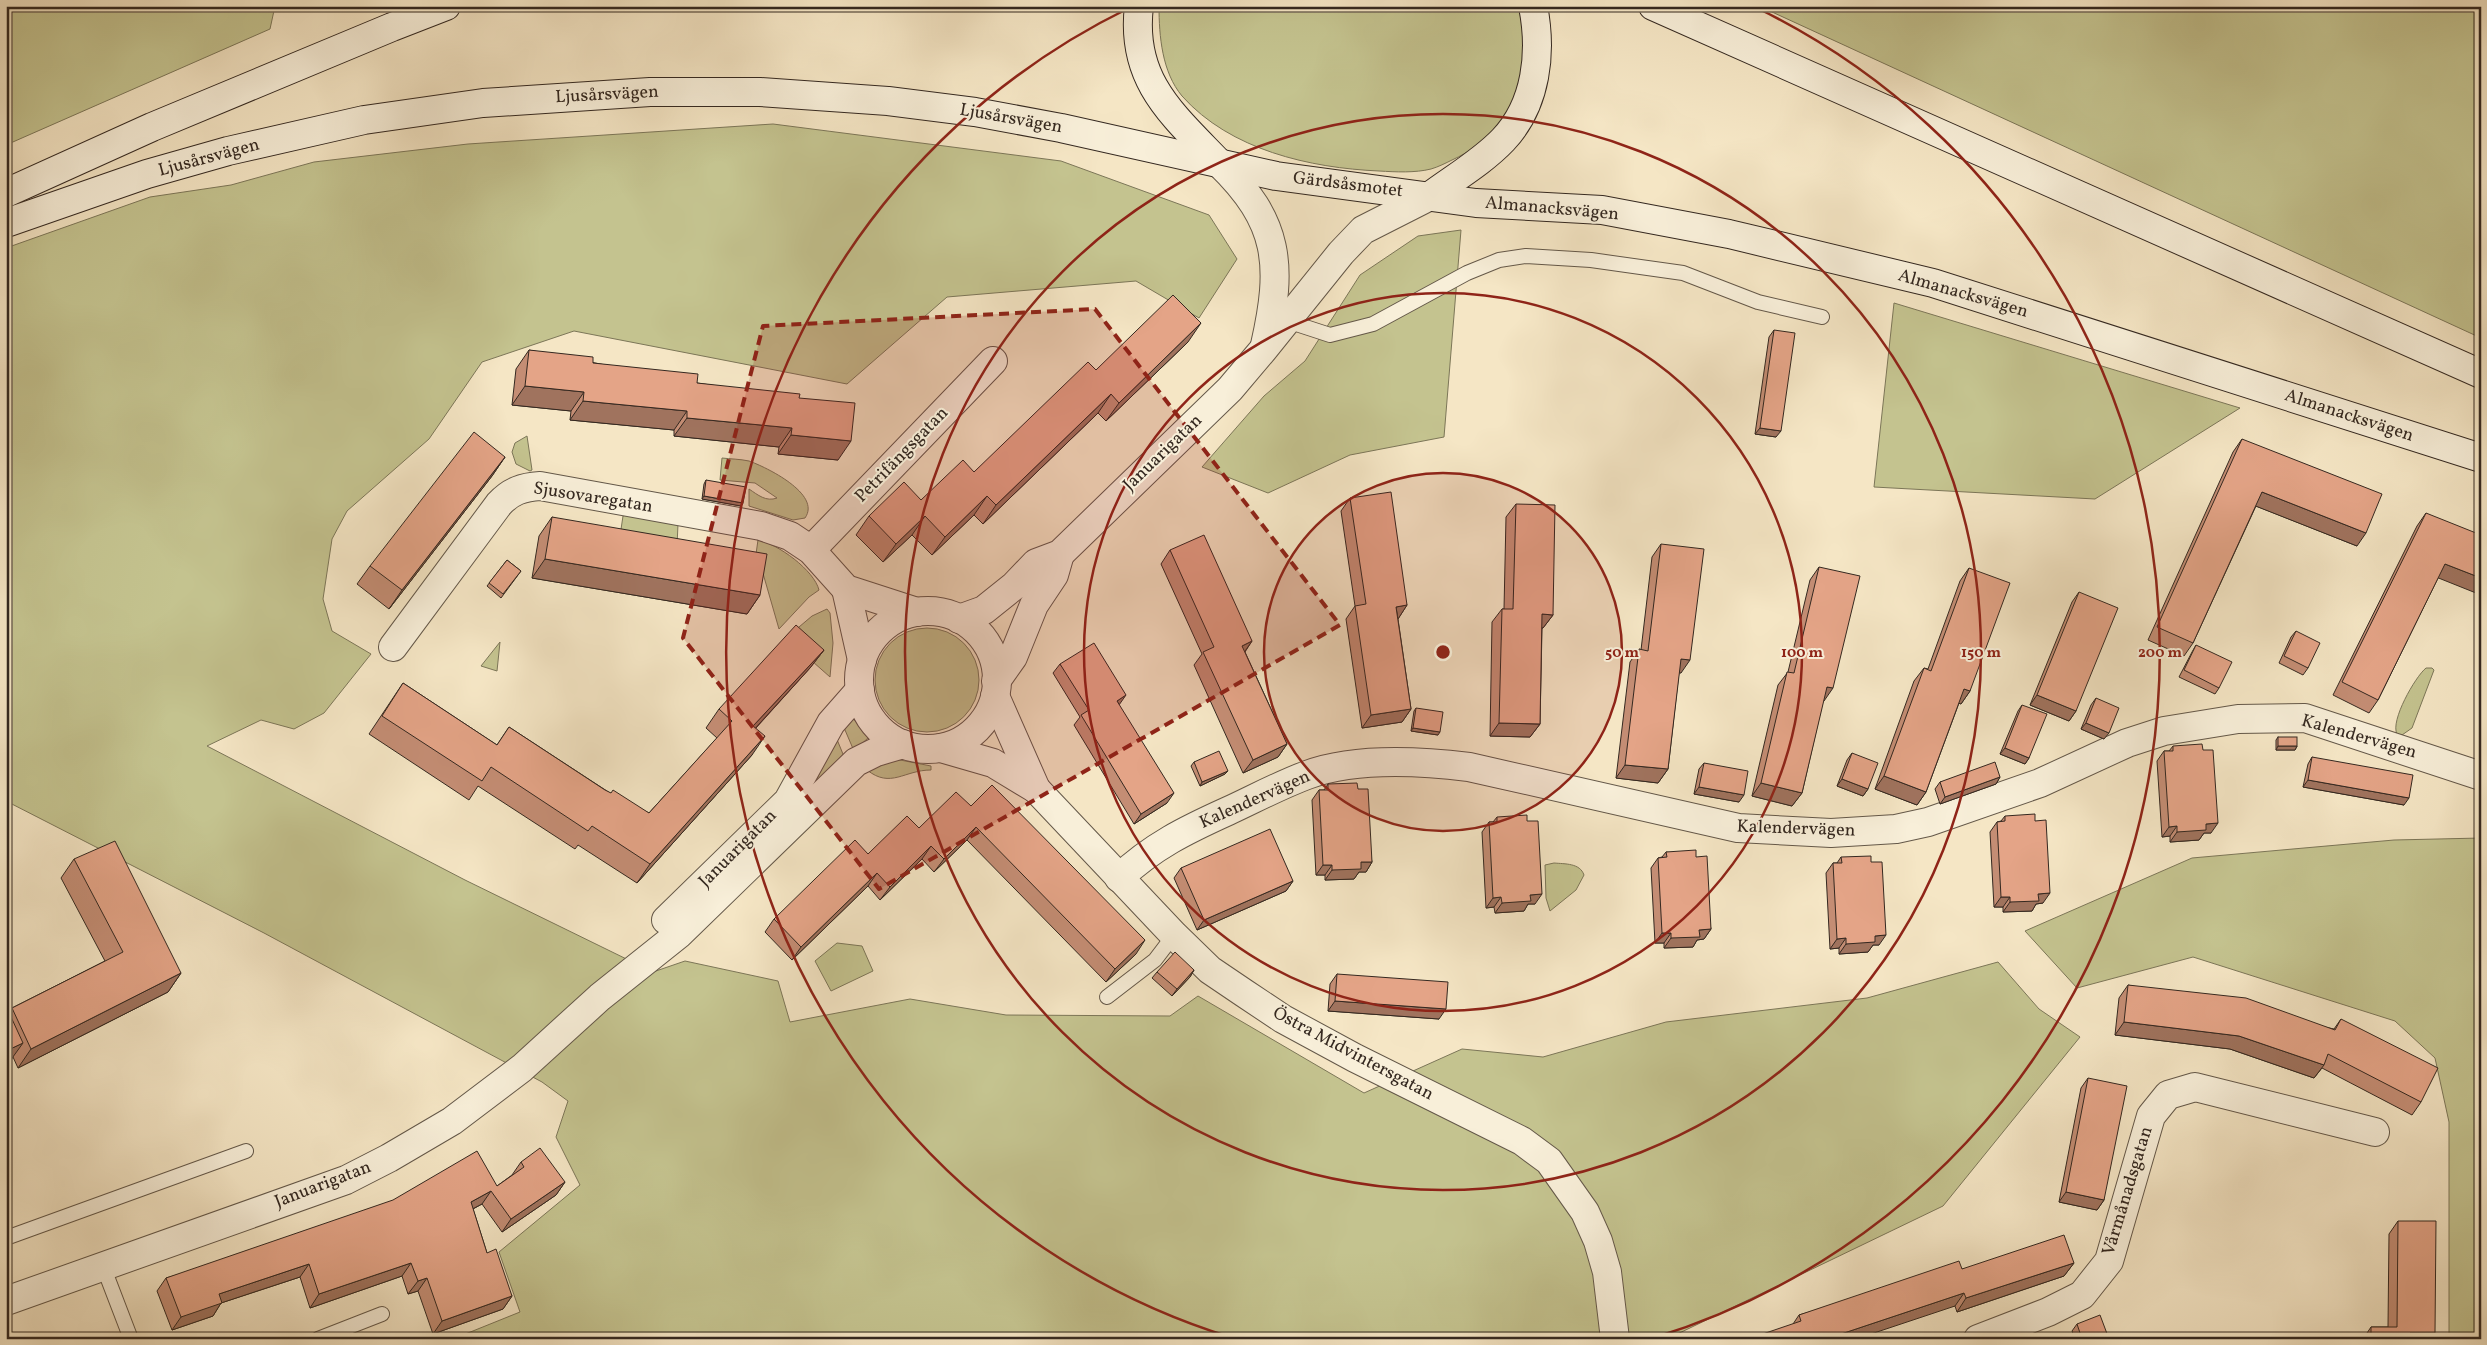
<svg xmlns="http://www.w3.org/2000/svg" width="2487" height="1345" font-family="Vollkorn,serif">
<style>
.green{fill:#c4c38f;stroke:#7c7658}
.lines{fill:none;stroke-linecap:round;stroke-linejoin:round}
.lane-casing{stroke:#645849;stroke-width:16}
.street-casing{stroke:#645849;stroke-width:30}
.secondary-casing{stroke:#342820;stroke-width:30}
.lane{stroke:#f8efd9;stroke-width:14}
.street{stroke:#f8efd9;stroke-width:28}
.secondary{stroke:#f8efd9;stroke-width:28}
.wall{fill:#c48d74;stroke:#342820}
.shaded-wall{fill:#a0735e;stroke:#342820}
.building{fill:#e4a487;stroke:#342820}
.marked{fill:#8f2418;fill-opacity:0.2;stroke:#8f2418;stroke-width:4;stroke-dasharray:10 6;stroke-linejoin:round}
.ring{fill:none;stroke:#8f2418;stroke-width:2.5}
.labels{text-anchor:middle;dominant-baseline:central;stroke-width:4;stroke-linejoin:round;paint-order:stroke}
.street-label{font-size:18px;fill:#342820;stroke:#f8efd9}
.centre{fill:#8f2418;stroke:#f8efd9;stroke-width:2.5}
.ring-label{font-size:15px;text-anchor:middle;font-weight:bold;fill:#8f2418;stroke:#f8efd9;stroke-width:4;stroke-linejoin:round;paint-order:stroke}
</style>
<rect width="100%" height="100%" fill="#f5e6c5"/>
<filter id="stains"><feTurbulence type="fractalNoise" baseFrequency=".004" numOctaves="4"/><feColorMatrix values="0 0 0 0 .2 0 0 0 0 .09 0 0 0 0 .02 0 0 0 .5 -.17"/></filter>
<radialGradient id="worn" r=".72"><stop offset=".6" stop-color="#630" stop-opacity="0"/><stop offset="1" stop-color="#630" stop-opacity=".3"/></radialGradient>
<g class="green">
<path d="M6 6H275L270 29 6 145Z"/>
<path d="M1159 6H1522C1524 22 1530 57 1527 70 1526 76 1522 82 1520 88 1505 122 1487 144 1452 160 1446 163 1438 167 1431 169 1415 173 1396 172 1379 171 1310 168 1230 150 1182 96 1162 72 1159 36 1159 6Z"/>
<path d="M1759 6H2481V338Z"/>
<path d="M773 124 1061 161 1209 215 1237 259 1199 318 1136 281 947 297 847 384 574 331 482 362 429 439 347 511 332 539 323 599 332 631 371 654 324 713 294 729 261 720 207 746 465 880 653 972 685 961 778 981 790 1022 910 999 1006 1015 1170 1016 1198 996 1364 1093 1462 1049 1543 1057 1666 1022 1867 998 1998 962 2039 1009 2080 1037 1943 1206 1667 1339H453L520 1312 499 1252 580 1185 556 1137 568 1101 542 1082 264 933 6 801V248L150 197 231 185 314 162 468 144Z"/>
<path d="M1461 230 1444 437 1350 455 1268 493 1202 467 1264 396 1305 361 1360 275 1418 236Z"/>
<path d="M1894 303 2240 408 2095 499 1874 487Z"/>
<path d="M527 436 532 470 530 471 516 464 512 452 515 443Z"/>
<path d="M722 458C730 459 740 459 749 461 766 467 822 494 805 518L793 520 749 506V489C758 495 766 502 777 498L755 483 720 480Z"/>
<path d="M626 515 678 524 677 546 620 536 623 516Z"/>
<path d="M758 540C778 544 814 570 819 590L809 597 779 629 762 570 754 568Z"/>
<path d="M827 609 830 613 833 643 830 677 786 638 812 616Z"/>
<circle cx="927" cy="680" r="52"/>
<path d="M500 642 497 671 481 666Z"/>
<path d="M2426 668H2432L2434 670 2412 728 2402 735 2397 734C2390 721 2415 677 2426 668Z"/>
<path d="M850 715 869 737 854 751 842 723Z"/>
<path d="M836 737 845 759 814 785Z"/>
<path d="M890 758 931 766V770C904 770 891 789 867 770Z"/>
<path d="M2481 838V1339H2449V1122L2435 1058 2395 1021 2193 957 2077 988 2025 931 2192 858 2394 840Z"/>
<path d="M1554 863C1565 864 1580 863 1584 875L1576 890 1550 911 1546 898 1545 865Z"/>
<path d="M837 943 862 946 873 971 831 991 815 961Z"/>
</g>
<g class="lines">
<g class="lane-casing">
<g id="lane">
<path d="M1287 321 1330 335 1373 324 1467 273 1499 260 1526 256 1591 260 1683 273 1758 302 1822 317"/>
<path d="M1107 997 1155 960 1174 935"/>
<path d="M6 1238 246 1151"/>
<path d="M103 1266 131 1339"/>
<path d="M318 1339 382 1314"/>
</g>
</g>
<g class="street-casing">
<g id="street">
<path d="M1219 163C1280 222 1283 265 1265 345"/>
<path d="M811 550 993 361"/>
<path d="M846 589 862 660"/>
<circle cx="928" cy="680" r="69"/>
<path d="M959 619 984 610 1014 586 1036 563 1060 554 1230 389 1263 350 1341 253 1363 230 1430 196"/>
<path d="M393 647 499 504C511 491 523 487 540 486L761 526 790 536 811 550 846 589 917 612"/>
<path d="M996 681 1013 657 1034 605 1054 575 1060 554"/>
<path d="M995 696 1036 789"/>
<path d="M941 748 993 763 1036 789 1174 935 1210 970 1244 993 1283 1019 1355 1058 1522 1141 1549 1161 1585 1212 1598 1241 1607 1272 1615 1339"/>
<path d="M1119 878C1153 846 1186 830 1228 811 1254 799 1280 785 1307 775 1355 757 1420 761 1469 767L1738 828 1831 833 1896 829 1928 822 2040 783 2127 743 2164 731 2238 719 2305 718 2481 776"/>
<path d="M666 920 788 801 831 723 860 690"/>
<path d="M6 1301 346 1180 389 1158 452 1121 522 1068 600 997 679 934 856 762 876 752 903 744"/>
<path d="M1978 1339 2048 1312 2082 1295 2109 1261 2151 1116 2168 1095 2195 1087 2375 1132"/>
</g>
</g>
<g class="secondary-casing">
<g id="secondary">
<path d="M1139 6C1130 80 1172 114 1219 163"/>
<path d="M1653 6 2481 374"/>
<path d="M6 193 152 127 392 27 446 6"/>
<path d="M1430 196C1454 178 1482 162 1503 140 1537 104 1542 52 1533 6"/>
<path d="M6 223 147 174 228 151 364 120 483 103 650 92H760L888 101 975 112 1061 128 1276 176 1476 203 1602 210 1729 234 1933 283 2481 458"/>
</g>
</g>
<use href="#lane" class="lane"/>
<use href="#street" class="street"/>
<use href="#secondary" class="secondary"/>
</g>
<g class="wall">
<path d="M1774 330 1776 437 1755 434 1769 337Z"/>
<path d="M1188 342 1106 421 1098 413 983 524 974 515 932 555 912 535 883 562 856 535 869 516 921 500 974 472 1096 370Z"/>
<path d="M529 350 697 383 799 398 838 460 778 454 779 447 674 436V430L570 420 571 411 512 405 516 369Z"/>
<path d="M2242 439 2357 546 2256 506 2193 643 2184 656 2148 640 2233 452Z"/>
<path d="M505 457 492 476 389 609 357 584 370 566Z"/>
<path d="M706 480 743 503 741 506 702 499 704 484Z"/>
<path d="M1350 498 1407 605 1398 619 1411 709 1402 722 1362 728 1346 619 1355 606 1341 511Z"/>
<path d="M1516 504 1553 615 1543 628H1542L1540 724 1530 737 1490 736 1492 622 1502 609H1504L1506 517Z"/>
<path d="M2426 513 2438 578 2378 700 2369 713 2333 695 2417 526Z"/>
<path d="M552 517 760 595 747 614 532 578 539 536Z"/>
<path d="M1661 544 1681 673 1679 672 1668 769 1658 783 1616 778 1630 662 1639 649 1641 650 1652 557Z"/>
<path d="M1170 550 1252 641 1245 652 1287 744 1278 757 1243 773 1194 665 1202 654 1161 564Z"/>
<path d="M507 560 521 571 501 598 487 586Z"/>
<path d="M1819 567 1824 701H1823L1802 793 1792 806 1752 796 1778 685 1788 672 1810 580Z"/>
<path d="M1969 568 1970 691 1961 704 1959 703 1926 792 1917 805 1875 789 1914 681 1924 668 1928 669 1960 581Z"/>
<path d="M2079 592 2076 711 2069 721 2030 705 2072 602Z"/>
<path d="M2296 631 2308 668 2303 675 2279 663 2291 637Z"/>
<path d="M2196 645 2219 688 2215 694 2179 677 2192 652Z"/>
<path d="M824 650 810 668 756 728 752 755 637 883 578 845 575 849 478 786 469 800 369 734 403 683 497 745 509 727 610 793 649 813 717 738 706 728 719 709Z"/>
<path d="M1060 664 1167 803 1134 824 1074 725 1080 717 1053 673Z"/>
<path d="M2096 698 2104 739 2081 729 2091 705Z"/>
<path d="M2022 705 2029 758 2025 764 2000 754 2018 711Z"/>
<path d="M1416 708 1438 735 1411 731 1414 711Z"/>
<path d="M2278 737 2297 746 2295 750H2276V740Z"/>
<path d="M2173 746 2211 833H2204L2199 840 2170 842V836L2162 837 2157 761 2164 751H2169Z"/>
<path d="M1852 753 1868 789 1863 796 1837 786 1847 760Z"/>
<path d="M2312 757 2404 805 2303 787 2308 764Z"/>
<path d="M1194 762 1225 774 1200 786 1191 766Z"/>
<path d="M1704 763 1739 802 1694 794 1699 769Z"/>
<path d="M2000 777 1996 784 1940 804 1935 789 1940 782Z"/>
<path d="M1328 784 1358 789 1372 862 1366 872H1359L1354 879 1325 880V875H1316L1312 800 1319 790H1324Z"/>
<path d="M971 806 1136 954 1106 982 967 840 934 872 922 859 880 900 868 886 792 960 765 932 774 919 868 854 919 828Z"/>
<path d="M2005 816 2043 903 2036 904 2032 911 2003 912V907H1994L1990 832 1997 822 2001 821Z"/>
<path d="M1497 817 1535 904H1528L1524 911 1495 913 1494 907 1486 908 1482 832 1489 822H1493Z"/>
<path d="M1666 852 1696 857 1711 929 1704 939 1697 940 1693 947 1664 948V943H1655L1651 868 1658 858 1662 857Z"/>
<path d="M1841 857 1879 945H1873L1868 952 1839 954V948L1830 949 1826 873 1833 863H1837Z"/>
<path d="M74 859 181 973 168 992 18 1068 13 1057 10 1061 6 1063V1006L9 1013 12 1008 105 961 61 878Z"/>
<path d="M1181 868 1293 881 1286 891 1197 930 1174 878Z"/>
<path d="M1194 970 1190 977 1172 996 1152 978 1157 972Z"/>
<path d="M1337 974 1439 1019 1328 1011 1330 984Z"/>
<path d="M2128 985 2334 1029 2341 1019 2421 1102 2412 1115 2322 1068 2314 1078 2230 1049 2115 1035 2119 998Z"/>
<path d="M2088 1078 2104 1200 2097 1210 2059 1202 2081 1088Z"/>
<path d="M521 1162 565 1182 556 1195 502 1232 482 1204 473 1209 487 1253 512 1296 503 1309 433 1334 418 1291 408 1294 402 1276 310 1308 300 1277 221 1303 213 1316 172 1330 157 1291 166 1278 497 1186 512 1175Z"/>
<path d="M2398 1221 2431 1339H2363L2371 1327H2388L2389 1234Z"/>
<path d="M2074 1263 2064 1276 1957 1312 1955 1306 1793 1324 1799 1315 1962 1269Z"/>
<path d="M2077 1324 2109 1339H2075L2072 1331Z"/>
</g>
<g class="shaded-wall">
<path d="M1201 323 1188 342 1106 421 1119 403Z"/>
<path d="M525 386 584 392 571 411 512 405Z"/>
<path d="M1111 394 1098 413 983 524 996 505Z"/>
<path d="M583 401 687 411 674 430 570 420Z"/>
<path d="M687 418 792 428 779 447 674 436Z"/>
<path d="M1760 428 1781 431 1776 437 1755 434Z"/>
<path d="M791 435 851 441 838 460 778 454Z"/>
<path d="M505 457 492 476 389 609 402 590Z"/>
<path d="M2262 492 2366 533 2357 546 2253 505Z"/>
<path d="M704 496 743 503 741 506 702 499Z"/>
<path d="M987 496 974 515 932 555 945 537Z"/>
<path d="M925 516 912 535 883 562 896 544Z"/>
<path d="M545 559 760 595 747 614 532 578Z"/>
<path d="M2445 564 2481 578V595L2436 577Z"/>
<path d="M1407 605 1398 619 1396 607Z"/>
<path d="M1542 614 1553 615 1543 628 1533 627Z"/>
<path d="M1252 641 1243 654 1242 646Z"/>
<path d="M824 650 810 668 740 745 753 726Z"/>
<path d="M1681 659 1690 660 1681 673 1672 672Z"/>
<path d="M1827 687 1833 688 1824 701 1817 700Z"/>
<path d="M1964 689 1970 691 1961 704 1955 702Z"/>
<path d="M1126 695 1119 705 1117 701Z"/>
<path d="M2037 695 2076 711 2069 721 2030 705Z"/>
<path d="M1411 709 1402 722 1362 728 1371 715Z"/>
<path d="M1499 723 1540 724 1530 737 1490 736Z"/>
<path d="M2086 723 2109 733 2104 739 2081 729Z"/>
<path d="M1413 728 1440 732 1438 735 1411 731Z"/>
<path d="M765 736 752 755 637 883 650 864Z"/>
<path d="M1287 744 1278 757 1243 773 1253 760Z"/>
<path d="M2278 746H2297L2295 750H2276Z"/>
<path d="M2005 748 2029 758 2025 764 2000 754Z"/>
<path d="M1625 765 1668 769 1658 783 1616 778Z"/>
<path d="M1228 771 1225 774 1200 786 1202 782Z"/>
<path d="M1884 776 1926 792 1917 805 1875 789Z"/>
<path d="M2000 777 1996 784 1940 804 1945 797Z"/>
<path d="M1842 779 1868 789 1863 796 1837 786Z"/>
<path d="M2308 780 2409 798 2404 805 2303 787Z"/>
<path d="M1761 783 1802 793 1792 806 1752 796Z"/>
<path d="M1699 787 1744 795 1739 802 1694 794Z"/>
<path d="M1174 793 1167 803 1134 824 1141 814Z"/>
<path d="M2218 823 2211 833H2204L2199 840 2170 842 2177 832 2206 824Z"/>
<path d="M2177 826 2170 836 2162 837 2169 827Z"/>
<path d="M976 827 967 840 934 872 944 859Z"/>
<path d="M931 846 922 859 880 900 890 887Z"/>
<path d="M1361 862H1372L1366 872H1359L1354 879 1325 880 1332 870Z"/>
<path d="M1323 865H1332L1325 875H1316Z"/>
<path d="M877 873 868 886 792 960 801 947Z"/>
<path d="M1293 881 1286 891 1197 930 1204 920Z"/>
<path d="M2050 893 2043 903 2036 904 2032 911 2003 912 2010 902 2038 894Z"/>
<path d="M1542 894 1535 904H1528L1524 911 1495 913 1502 903 1530 895Z"/>
<path d="M1501 897 1494 907 1486 908 1493 898Z"/>
<path d="M2001 897H2010L2003 907H1994Z"/>
<path d="M1711 929 1704 939 1697 940 1693 947 1664 948 1671 938 1699 930Z"/>
<path d="M1662 933H1671L1664 943H1655Z"/>
<path d="M1886 935 1879 945H1873L1868 952 1839 954 1846 944 1875 936Z"/>
<path d="M1846 938 1839 948 1830 949 1837 939Z"/>
<path d="M1145 940 1136 954 1106 982 1115 969Z"/>
<path d="M1194 970 1190 977 1172 996 1177 989Z"/>
<path d="M181 973 168 992 18 1068 31 1049Z"/>
<path d="M1335 1001 1446 1009 1439 1019 1328 1011Z"/>
<path d="M2124 1022 2239 1036 2324 1065 2314 1078 2230 1049 2115 1035Z"/>
<path d="M23 1043 10 1061 6 1063V1051Z"/>
<path d="M565 1182 556 1195 502 1232 511 1219Z"/>
<path d="M491 1191 482 1204 461 1215 471 1202Z"/>
<path d="M2066 1192 2104 1200 2097 1210 2059 1202Z"/>
<path d="M411 1263 402 1276 310 1308 319 1294Z"/>
<path d="M2074 1263 2064 1276 1957 1312 1966 1298Z"/>
<path d="M309 1264 300 1277 221 1303 213 1316 172 1330 181 1317 219 1294Z"/>
<path d="M427 1278 418 1291 408 1294 418 1281Z"/>
<path d="M1964 1293 1955 1306 1856 1339H1826Z"/>
<path d="M512 1296 503 1309 433 1334 442 1321Z"/>
<path d="M2410 1333H2435L2431 1339H2406Z"/>
</g>
<g class="building">
<path d="M1173 295 1201 323 1119 403 1111 394 996 505 987 496 945 537 925 516 896 544 869 516 904 482 921 500 963 460 974 472 1088 362 1096 370Z"/>
<path d="M1774 330 1795 333 1781 431 1760 428Z"/>
<path d="M529 350 593 357V363L698 374 697 383 800 394 799 398 855 403 851 441 791 435 792 428 687 418V411L583 401 584 392 525 386Z"/>
<path d="M474 432 505 457 402 590 370 566Z"/>
<path d="M2242 439 2382 494 2366 533 2262 492 2193 643 2157 627Z"/>
<path d="M706 480 746 487 743 503 704 496Z"/>
<path d="M1391 492 1407 605 1396 607 1411 709 1371 715 1355 606 1366 604 1350 498Z"/>
<path d="M1516 504 1555 505 1553 615 1542 614 1540 724 1499 723 1502 609H1513Z"/>
<path d="M2426 513 2481 535V578L2445 564 2378 700 2342 682Z"/>
<path d="M552 517 767 554 760 595 545 559Z"/>
<path d="M1204 535 1252 641 1242 646 1287 744 1253 760 1203 652 1214 647 1170 550Z"/>
<path d="M1661 544 1704 549 1690 660 1681 659 1668 769 1625 765 1639 649 1648 651Z"/>
<path d="M507 560 521 571 503 594 489 583Z"/>
<path d="M1819 567 1860 576 1833 688 1827 687 1802 793 1761 783 1787 672 1794 673Z"/>
<path d="M1969 568 2010 583 1970 691 1964 689 1926 792 1884 776 1924 668 1931 671Z"/>
<path d="M2079 592 2118 608 2076 711 2037 695Z"/>
<path d="M796 625 824 650 753 726 765 736 650 864 592 826 588 831 491 767 482 781 382 716 403 683 497 745 509 727 605 790 611 793 613 790 649 813 732 721 719 709Z"/>
<path d="M2296 631 2320 643 2308 668 2284 656Z"/>
<path d="M1094 643 1126 695 1117 701 1174 793 1141 814 1081 715 1089 710 1060 664Z"/>
<path d="M2196 645 2232 662 2219 688 2184 670Z"/>
<path d="M2096 698 2119 708 2109 733 2086 723Z"/>
<path d="M2022 705 2047 714 2029 758 2005 748Z"/>
<path d="M1416 708 1443 712 1440 732 1413 728Z"/>
<rect x="2278" y="737" width="19" height="9"/>
<path d="M2202 744 2203 750H2213L2218 823 2206 824V830L2177 832V826L2169 827 2164 751H2173V746Z"/>
<path d="M1219 751 1228 771 1202 782 1194 762Z"/>
<path d="M1852 753 1878 763 1868 789 1842 779Z"/>
<path d="M2312 757 2413 775 2409 798 2308 780Z"/>
<path d="M1995 762 2000 777 1945 797 1940 782Z"/>
<path d="M1704 763 1748 771 1744 795 1699 787Z"/>
<path d="M1357 783 1358 789H1368L1372 862H1361V869L1332 870V865H1323L1319 790H1328V784Z"/>
<path d="M992 785 1145 940 1115 969 976 827 944 859 931 846 890 887 877 873 801 947 774 919 855 840 868 854 907 816 919 828 956 792 971 806Z"/>
<path d="M2035 814V821L2046 820 2050 893 2038 894 2039 901 2010 902V897H2001L1997 822 2005 821V816Z"/>
<path d="M1527 815V821H1538L1542 894 1530 895 1531 901 1502 903 1501 897 1493 898 1489 822H1497V817Z"/>
<path d="M1270 829 1293 881 1204 920 1181 868Z"/>
<path d="M115 841 181 973 31 1049 12 1008 123 952 74 859Z"/>
<path d="M1696 850V857L1707 856 1711 929 1699 930 1700 937 1671 938V933H1662L1658 858 1667 857 1666 852Z"/>
<path d="M1871 856V862H1882L1886 935 1875 936V942L1846 944V938L1837 939 1833 863H1842L1841 857Z"/>
<path d="M1175 952 1194 970 1177 989 1157 972Z"/>
<path d="M1337 974 1448 982 1446 1009 1335 1001Z"/>
<path d="M2128 985 2246 998 2335 1030 2341 1019 2438 1068 2421 1102 2328 1054 2324 1065 2239 1036 2124 1022Z"/>
<path d="M6 1006 23 1043 6 1051Z"/>
<path d="M2088 1078 2127 1086 2104 1200 2066 1192Z"/>
<path d="M540 1148 565 1182 511 1219 491 1191 471 1202 487 1253 496 1249 512 1296 442 1321 427 1278 418 1281 411 1263 319 1294 309 1264 219 1294 222 1303 181 1317 166 1278 393 1200 477 1151 497 1186 524 1167 521 1162Z"/>
<path d="M2398 1221H2436L2435 1333H2410V1339H2371V1327H2397Z"/>
<path d="M2064 1235 2074 1263 1966 1298 1964 1293 1826 1339H1748L1801 1321 1799 1315 1959 1261 1962 1269Z"/>
<path d="M2100 1315 2109 1339H2082L2077 1324Z"/>
</g>
<path class="marked" d="M1095 309 1340 625 879 889 683 638 763 326Z"/>
<circle cx="1443" cy="652" r="179" fill="#8f2418" fill-opacity=".12"/>
<g class="ring">
<circle cx="1443" cy="652" r="179"/>
<circle cx="1443" cy="652" r="359"/>
<circle cx="1443" cy="652" r="538"/>
<path d="M1233 1338A717 717 0 0 1 1129 8M1757 8A717 717 0 0 1 1653 1338"/>
</g>
<g class="labels">
<g class="street-label">
<text transform="translate(607 95) rotate(-3)">Ljusårsvägen</text>
<text transform="translate(1011 119) rotate(10)">Ljusårsvägen</text>
<text transform="translate(209 158) rotate(-15)">Ljusårsvägen</text>
<text transform="translate(1348 185) rotate(7)">Gärdsåsmotet</text>
<text transform="translate(1552 209) rotate(5)">Almanacksvägen</text>
<text transform="translate(1963 294) rotate(16)">Almanacksvägen</text>
<text transform="translate(2349 416) rotate(18)">Almanacksvägen</text>
<text transform="translate(1163 453) rotate(-44)">Januarigatan</text>
<text transform="translate(902 455) rotate(-46)">Petrifängsgatan</text>
<text transform="translate(593 498) rotate(9)">Sjusovaregatan</text>
<text transform="translate(2359 737) rotate(16)">Kalendervägen</text>
<text transform="translate(1255 800) rotate(-24)">Kalendervägen</text>
<text transform="translate(1796 829) rotate(2)">Kalendervägen</text>
<text transform="translate(738 849) rotate(-45)">Januarigatan</text>
<text transform="translate(1353 1054) rotate(28)">Östra Midvintersgatan</text>
<text transform="translate(323 1185) rotate(-21)">Januarigatan</text>
<text transform="translate(2128 1191) rotate(-73)">Vårmånadsgatan</text>
</g>
</g>
<circle cx="1443" cy="652" r="8" class="centre"/>
<g class="ring-label">
<text x="1622" y="657">50 m</text>
<text x="1802" y="657">100 m</text>
<text x="1981" y="657">150 m</text>
<text x="2160" y="657">200 m</text>
</g>
<rect width="2487" height="1345" fill="none" stroke="#f5e6c5" stroke-width="25"/>
<rect x="8" y="8" width="2472" height="1330" fill="none" stroke="#342820" stroke-width="2.5"/>
<rect x="12" y="12" width="2462" height="1320" fill="none" stroke="#342820"/>
<rect width="100%" height="100%" filter="url(#stains)"/>
<rect width="100%" height="100%" fill="url(#worn)"/>
</svg>
